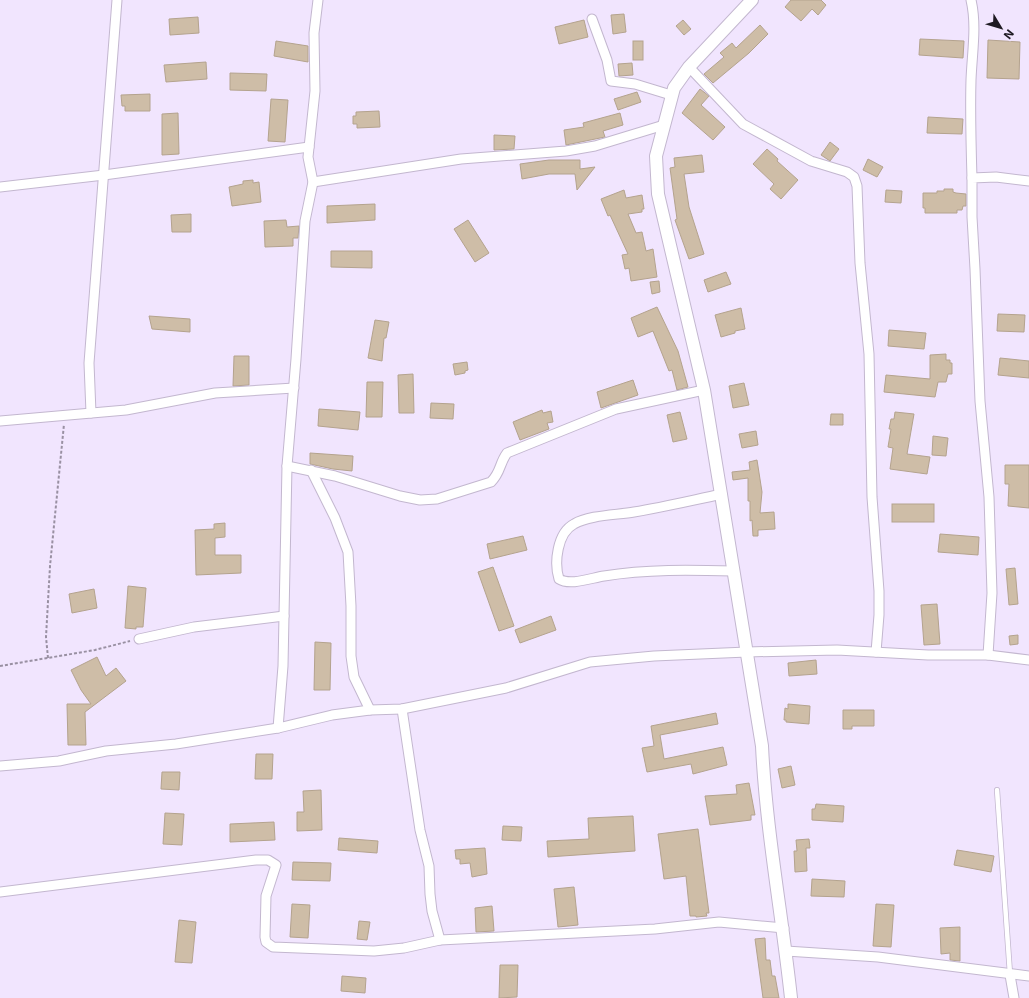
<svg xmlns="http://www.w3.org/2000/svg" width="1029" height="998" font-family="Inter,sans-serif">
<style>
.building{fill:#cebda7;stroke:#b4a38e}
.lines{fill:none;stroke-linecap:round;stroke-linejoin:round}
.service-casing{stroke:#c3b7cf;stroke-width:6}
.minor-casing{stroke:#c3b7cf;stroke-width:11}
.tertiary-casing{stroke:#c3b7cf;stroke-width:14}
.path{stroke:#9990a2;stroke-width:2;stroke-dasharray:3 2;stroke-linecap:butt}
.service{stroke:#fff;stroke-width:4.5}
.minor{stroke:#fff;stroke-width:9}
.tertiary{stroke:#fff;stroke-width:12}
</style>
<rect width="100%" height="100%" fill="#f1e5fe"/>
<g class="building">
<path d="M791 0H821L826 5 818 15 812 9 801 21 785 7Z"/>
<path d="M624 14 626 32 613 34 611 15Z"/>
<path d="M198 17 199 33 170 35 169 19Z"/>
<path d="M584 20 588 37 559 44 555 27Z"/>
<path d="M683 20 691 29 684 35 676 26Z"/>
<path d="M760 25 768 34 749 53 713 83 704 74 724 57 720 53 732 43 736 48Z"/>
<path d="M920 39 964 41 963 58 919 55Z"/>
<path d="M988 40 1020 42 1019 79 987 78Z"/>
<path d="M276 41 308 46V62L274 56Z"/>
<rect x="633" y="41" width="10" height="19"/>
<path d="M206 62 207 79 166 82 164 65Z"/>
<path d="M632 63 633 75 619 76 618 64Z"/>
<path d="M230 73 267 74 266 91 230 90Z"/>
<path d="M700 89 709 96 701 105 725 127 713 140 682 113Z"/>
<path d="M637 92 641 102 618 110 614 99Z"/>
<path d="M150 94V111H125V106H122L121 95Z"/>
<path d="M271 99 288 100 285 142 268 141Z"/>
<path d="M379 111 380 127 357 128V124H353V116H356V112Z"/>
<path d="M178 113 179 154 162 155V114Z"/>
<path d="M620 113 623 125 603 131 605 137 566 145 564 130 584 127 583 123Z"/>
<path d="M928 117 963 119 962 134 927 133Z"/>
<path d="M494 135 515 136 514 149 494 150Z"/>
<path d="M830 142 839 149 830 161 821 155Z"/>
<path d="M767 149 778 159 777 161 798 180 781 199 770 189 774 184 753 164Z"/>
<path d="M702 155 704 172 684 174 689 207 704 254 689 259 675 220 677 219 670 168 675 167 674 158Z"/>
<path d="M868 159 883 167 877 177 863 170Z"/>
<path d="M549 160H580V169L595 167 577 190 575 174H549L522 179 520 164Z"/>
<path d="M253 180V183L259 182 261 202 232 206 229 187 243 184V181Z"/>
<path d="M944 189H953V192L956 193 966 194V206H963L962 210H957V213H925V208H923V193H937V191H944Z"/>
<path d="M624 190 626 198 642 195 644 209H642V212L628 214 636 233 642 232 646 251 653 249 657 277 631 281 629 268 625 269 622 255 628 254 610 215 608 216 601 199Z"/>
<path d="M886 190 902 191 901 203 885 202Z"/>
<path d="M375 204V220L327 223V206Z"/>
<path d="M191 214V232H172L171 215Z"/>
<path d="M286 220 287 227 299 226 298 238H293V246L265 247 264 221Z"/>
<path d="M468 220 489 253 475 262 454 229Z"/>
<path d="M331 251H372V268L331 267Z"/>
<path d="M726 272 731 284 708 292 704 280Z"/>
<path d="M659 281 660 292 652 294 650 282Z"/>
<path d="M657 307 678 351 688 387 677 390 672 370 669 371 653 331 638 337 631 318Z"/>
<path d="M741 308 745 329 735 331V333L721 337 715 315Z"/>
<path d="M998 314 1025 315 1024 332 997 331Z"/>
<path d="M149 316 190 319V332L152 329Z"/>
<path d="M375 320 389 322 386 338H384L382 361 368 358Z"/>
<path d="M889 330 926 333 924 349 888 346Z"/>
<path d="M946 354V360H950V363H952V374H948L946 382H938L935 397 884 392 886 375 930 379V355Z"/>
<path d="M234 356H249V385L233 386Z"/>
<path d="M1000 358 1029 361V378L998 375Z"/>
<path d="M467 362 468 370 465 371V373L455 375 453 364Z"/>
<path d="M413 374 414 413H399L398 375Z"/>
<path d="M633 380 638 395 601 408 597 392Z"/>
<path d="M367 382H383L382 417H366Z"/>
<path d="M744 383 749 405 733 408 729 386Z"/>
<path d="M431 403 454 404 453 419 430 418Z"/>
<path d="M319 409 360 412 358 430 318 426Z"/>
<path d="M542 410 543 413 551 411 553 422 547 423 549 429 520 440 513 422Z"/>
<path d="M680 412 687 439 673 442 667 415Z"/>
<path d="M895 412 914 414 907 454 930 457 927 474 890 469 893 448 888 447 891 429H889L891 419H894Z"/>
<path d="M831 414H843V425H830Z"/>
<path d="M756 431 758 445 742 448 739 434Z"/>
<path d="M933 436 948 438 946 456 932 455Z"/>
<path d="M310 453 353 456 352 471 333 469 310 464Z"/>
<path d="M757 460 762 492 760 513 774 512 775 529 758 530V536H753L752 520 750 521V501H748V478L733 480 732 472 750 470 749 462Z"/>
<path d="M1005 465H1029V508L1008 506 1009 484H1005Z"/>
<rect x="892" y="504" width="42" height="18"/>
<path d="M225 523V537L215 538V555H241V573L196 575 195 530 214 529V524Z"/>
<path d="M940 534 979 537 978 555 938 552Z"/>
<path d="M523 536 527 550 490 559 487 544Z"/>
<path d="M493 567 514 626 499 631 478 572Z"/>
<path d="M1015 568 1018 604 1009 605 1006 569Z"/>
<path d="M128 586 146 588 143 627H136V629L125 628Z"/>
<path d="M94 589 97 608 72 613 69 594Z"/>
<path d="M937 604 940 644 924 645 921 605Z"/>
<path d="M551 616 556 630 520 643 515 630Z"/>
<path d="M1018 635V644L1010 645 1009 636Z"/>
<path d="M315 642 331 643 330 690H314Z"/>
<path d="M97 657 106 676 116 668 126 681 85 712 86 745H68L67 704H91L81 690 71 670Z"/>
<path d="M816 660 817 674 789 676 788 663Z"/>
<path d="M788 704 810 706 809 724 786 722V720H784L785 708 788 709Z"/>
<path d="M843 710H874V726H852V729H843Z"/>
<path d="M716 713 718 724 660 735 664 759 723 747 727 765 693 774 691 764 647 772 642 748 654 746 651 726Z"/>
<path d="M256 754H273L272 779H255Z"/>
<path d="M791 766 795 785 782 788 778 769Z"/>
<path d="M162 772H180L179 790 161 789Z"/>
<path d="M749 783 755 815H751V820L710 825 705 796 737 794 736 785Z"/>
<path d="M321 790 322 830 297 831V812H304L303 791Z"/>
<path d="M816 804 844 806 843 822 812 820V809H815Z"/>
<path d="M165 813 184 814 182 845 163 844Z"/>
<path d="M633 816 635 851 548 857 547 841 589 839 588 818Z"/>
<path d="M274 822 275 840 230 842V824Z"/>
<path d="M503 826 522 827 521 841 502 840Z"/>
<path d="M698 829 709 913H706L707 916 696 917V916H690L686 876 664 879 658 834Z"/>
<path d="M339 838 378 841 377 853 338 850Z"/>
<path d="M809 839 810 848H806L807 871 795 872 794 851H797L796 840Z"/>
<path d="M485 848 487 874 472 877 470 863 460 864V859H456L455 850Z"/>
<path d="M957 850 994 856 991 872 954 865Z"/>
<path d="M293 862 331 863 330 881 292 880Z"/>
<path d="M812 879 845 881 844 897 811 896Z"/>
<path d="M574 887 578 925 558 927 554 889Z"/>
<path d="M292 904 310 905 308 938 290 937Z"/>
<path d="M876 904 894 905 891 947 873 946Z"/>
<path d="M492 906 494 931 476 932 475 908Z"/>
<path d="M179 920 196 922 192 963 175 962Z"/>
<path d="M359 921 370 922 367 940 357 939Z"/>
<path d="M960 927V961L950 960V953L941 954 940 928Z"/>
<path d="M765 938 766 960H770L772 976H775L779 998H763L755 939Z"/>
<path d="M500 965H518L517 997 499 998Z"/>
<path d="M342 976 366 978 365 993 341 991Z"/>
</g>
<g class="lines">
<g class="service-casing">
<path id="service" d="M997 790 1010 974"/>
</g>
<g class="minor-casing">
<g id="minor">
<path d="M971 0C977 26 972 53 971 80 970 113 971 145 972 178"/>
<path d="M592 19 607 60 611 81 635 84 671 95"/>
<path d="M689 67 743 124 811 161 847 172 854 177 857 186 860 263 869 354 872 497 879 591V615L876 652"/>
<path d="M313 182 461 159 566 151 595 146 664 125"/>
<path d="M0 187 104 175 309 147"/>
<path d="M91 413 89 363 117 0"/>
<path d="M0 421 126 410 215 393 294 388"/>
<path d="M287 466 335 476 400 496 420 500 437 499 491 482C501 472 499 464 507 453L616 409 704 390"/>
<path d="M311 470 335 518 348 552 351 606V656L354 677 370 710"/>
<path d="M722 494C693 500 664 507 634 512 617 515 589 515 574 524 557 533 554 563 559 579 570 586 591 578 604 576 647 569 690 570 734 571"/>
<path d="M139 639 194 627 284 616"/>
<path d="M988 655 992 593 989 497 980 401 975 269 972 217V178L996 177 1029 181"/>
<path d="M402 709 420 830 429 866 430 894 432 911 440 940"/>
<path d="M278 728 283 666 287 466 296 359 305 221 313 182 308 157 315 91 314 33 318 0"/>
<path d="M0 766 59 761 106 751 176 744 278 728 332 715 370 710 402 709 506 688 590 662 654 656 747 652 837 650 928 655H988L1029 660"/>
<path d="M0 892 256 860H268L276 865 266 896 265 937 266 942 273 947 374 951 404 948 440 940 655 929 719 922 784 928"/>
<path d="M786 951 878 957 1029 976"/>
<path d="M1010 975 1014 998"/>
</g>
</g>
<g class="tertiary-casing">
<path id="tertiary" d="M752 0 689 67 674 88 656 156 658 194 704 390 762 746C766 830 782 914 791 998"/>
</g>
<g class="path">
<path d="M48 658 46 637 50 566 64 424"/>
<path d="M0 666 95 650 130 641"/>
</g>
<use href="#service" class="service"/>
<use href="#minor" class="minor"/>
<use href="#tertiary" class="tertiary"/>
</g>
<g transform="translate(1001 28) rotate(128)" stroke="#f1e5fe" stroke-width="3" paint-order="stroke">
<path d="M0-3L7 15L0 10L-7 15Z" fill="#1e1a22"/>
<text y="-6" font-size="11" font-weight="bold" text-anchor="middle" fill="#1e1a22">N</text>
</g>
</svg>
